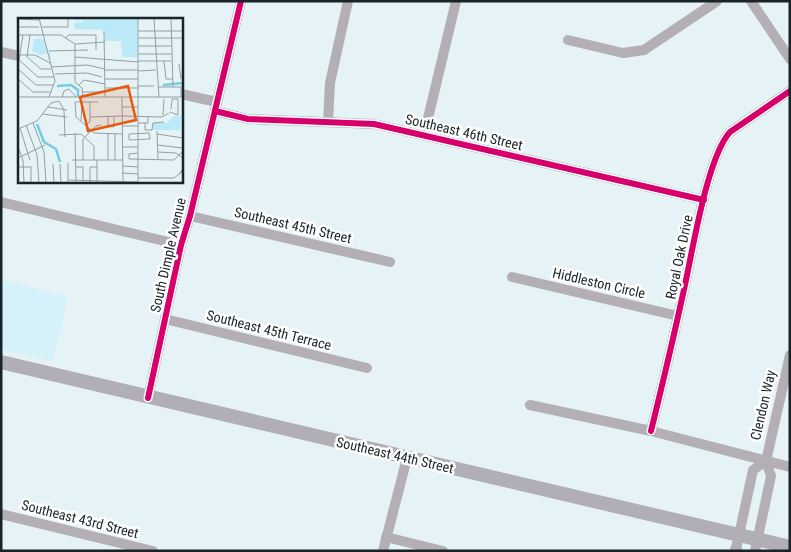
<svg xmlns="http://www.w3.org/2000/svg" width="791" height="552" font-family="'Roboto Condensed',sans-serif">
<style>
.built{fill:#d5f1f9}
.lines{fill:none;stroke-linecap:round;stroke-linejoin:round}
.minor{stroke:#b3afb5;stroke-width:10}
.tertiary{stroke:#b3afb5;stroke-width:12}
.secondary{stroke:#b1aeb5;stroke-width:14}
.cycleway-casing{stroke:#fff;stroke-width:9}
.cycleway{stroke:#d6006c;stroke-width:6}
.labels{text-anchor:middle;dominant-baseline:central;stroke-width:5;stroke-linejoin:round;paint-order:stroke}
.street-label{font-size:14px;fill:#182427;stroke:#fff}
.inset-river{fill:none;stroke:#73cde2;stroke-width:2.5}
.inset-road{fill:none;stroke:#93a0a3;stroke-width:1}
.view{fill:#e8590c;fill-opacity:0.15;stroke:#e8590c;stroke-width:2.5}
.inset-edge{fill:none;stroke:#182427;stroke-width:2.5}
</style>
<rect width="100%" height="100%" fill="#e5f2f6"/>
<path class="built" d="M1 280 68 297 52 361 1 349Z"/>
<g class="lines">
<g class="minor">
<path d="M751 1 790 59"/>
<path d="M568 40 623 53 644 50 717 1"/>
<path d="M1 52 19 56"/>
<path d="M181 94 217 102"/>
<path d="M215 111 248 119 374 124 704 200"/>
<path d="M328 122 330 83 348 1"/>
<path d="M424 135 456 1"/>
<path d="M1 202 181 245"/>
<path d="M190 216 390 262"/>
<path d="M512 277 678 316"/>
<path d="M165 319 367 368"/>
<path d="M148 398 181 245 190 216 241 1"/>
<path d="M530 405 651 431 790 467"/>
<path d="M651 431C662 386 673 340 683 294 692 256 706 159 730 132L790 91"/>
<path d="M1 514 153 551"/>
<path d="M386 537 443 551"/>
<path d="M736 549 753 470 766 461"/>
<path d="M383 551 407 458"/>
<path d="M755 551 771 476 766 461 790 355"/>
</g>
<path class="tertiary" d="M736 551V549"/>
<path class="secondary" d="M1 362 790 547"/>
<g class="cycleway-casing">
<g id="cycleway">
<path d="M215 111 248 119 374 124 704 200"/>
<path d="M148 398 181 245 190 216 241 1"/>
<path d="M651 431C662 386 673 340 683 294 692 256 706 159 730 132L790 91"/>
</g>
</g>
<use href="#cycleway" class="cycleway"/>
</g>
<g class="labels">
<g class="street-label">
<text transform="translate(464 132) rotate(13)">Southeast 46th Street</text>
<text transform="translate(293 225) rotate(13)">Southeast 45th Street</text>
<text transform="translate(168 255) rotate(-77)">South Dimple Avenue</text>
<text transform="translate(679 257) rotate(-78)">Royal Oak Drive</text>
<text transform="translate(599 283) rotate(13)">Hiddleston Circle</text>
<text transform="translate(269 330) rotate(14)">Southeast 45th Terrace</text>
<text transform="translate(763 405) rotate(-77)">Clendon Way</text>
<text transform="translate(395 455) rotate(13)">Southeast 44th Street</text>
<text transform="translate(80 519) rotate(14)">Southeast 43rd Street</text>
</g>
</g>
<g transform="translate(18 18)">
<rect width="165" height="165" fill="#e5f2f6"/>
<path d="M55 0H119V39H104L103 23H87V12L56 11V5L65 4 64 1 59 4ZM16 21H25L32 36 34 48 30 35 23 37 14 33ZM156 98H163L162 112H135V105H149Z" fill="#baeaf7"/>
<path class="inset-river" d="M145 67 165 65M39 68 53 67 60 72V78M19 106 26 124 38 131 42 144"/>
<path class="inset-road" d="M21 0 37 63 31 79M120 0V165M136 0 141 79M153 0 155 69M0 1 21 2M0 9H21M24 9H50V0M86 13 87 79M120 13H165M0 17H43L57 26 87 24M5 17 1 42 20 59H36M12 17 9 39 23 51H33M47 20 51 17H78V32M120 20H165M57 26V64L64 70 65 80M120 28H153M31 33 70 32M120 36H153M0 37H17L32 45M57 39 120 44M120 43H153M146 43 148 61H155M161 46 163 61M33 49 69 47 87 51M0 51 18 67H36M87 52H120M120 53 138 52M37 56 69 55 84 59M0 61 15 74H33M87 61H120M61 67 66 62 87 66M120 68H136M141 69H163V79M87 70H121M64 74H87M0 79H165M44 79 46 73 51 71 58 79M104 79 105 164M41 83 46 92 47 119M80 84H57L58 99 76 115 104 116M30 89 49 92M104 89H120M152 94 160 97V81H154L153 91M24 96 49 99M145 97 146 81M104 98 144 99 151 95M72 99 104 98M90 99V108L96 109V99M63 103 64 84M15 105 26 134 28 165M120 105H130V98M127 105V112H134L135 105 146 104M8 107 19 137 21 165M68 108 72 103V84M104 108H120M2 110 12 142M0 111 19 103 33 85 41 83M139 113 140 142M57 115 58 165M131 115 132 121 111 122V116ZM139 116 165 120M41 117 63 116 76 128V142M139 127 165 130M0 129 5 142 6 165M104 129H120M140 134 158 135 165 140M120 135 111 136V141L156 142 165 133M0 140 27 127M54 142H104M65 142V121L78 108 83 107M79 142V165M90 142V116M97 142V116M50 145V165M35 146 36 165M42 146 43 165M105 148 120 149M0 149H13V165M58 149H65V165M104 155 120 156M120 160H156L164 154V152L161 156M50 162 120 164M72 164V149H79"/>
<path class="view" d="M110 68 118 102 70 113 62 79Z"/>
<rect width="165" height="165" class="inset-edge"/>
</g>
<rect width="791" height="552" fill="none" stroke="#182427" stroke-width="5"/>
</svg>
